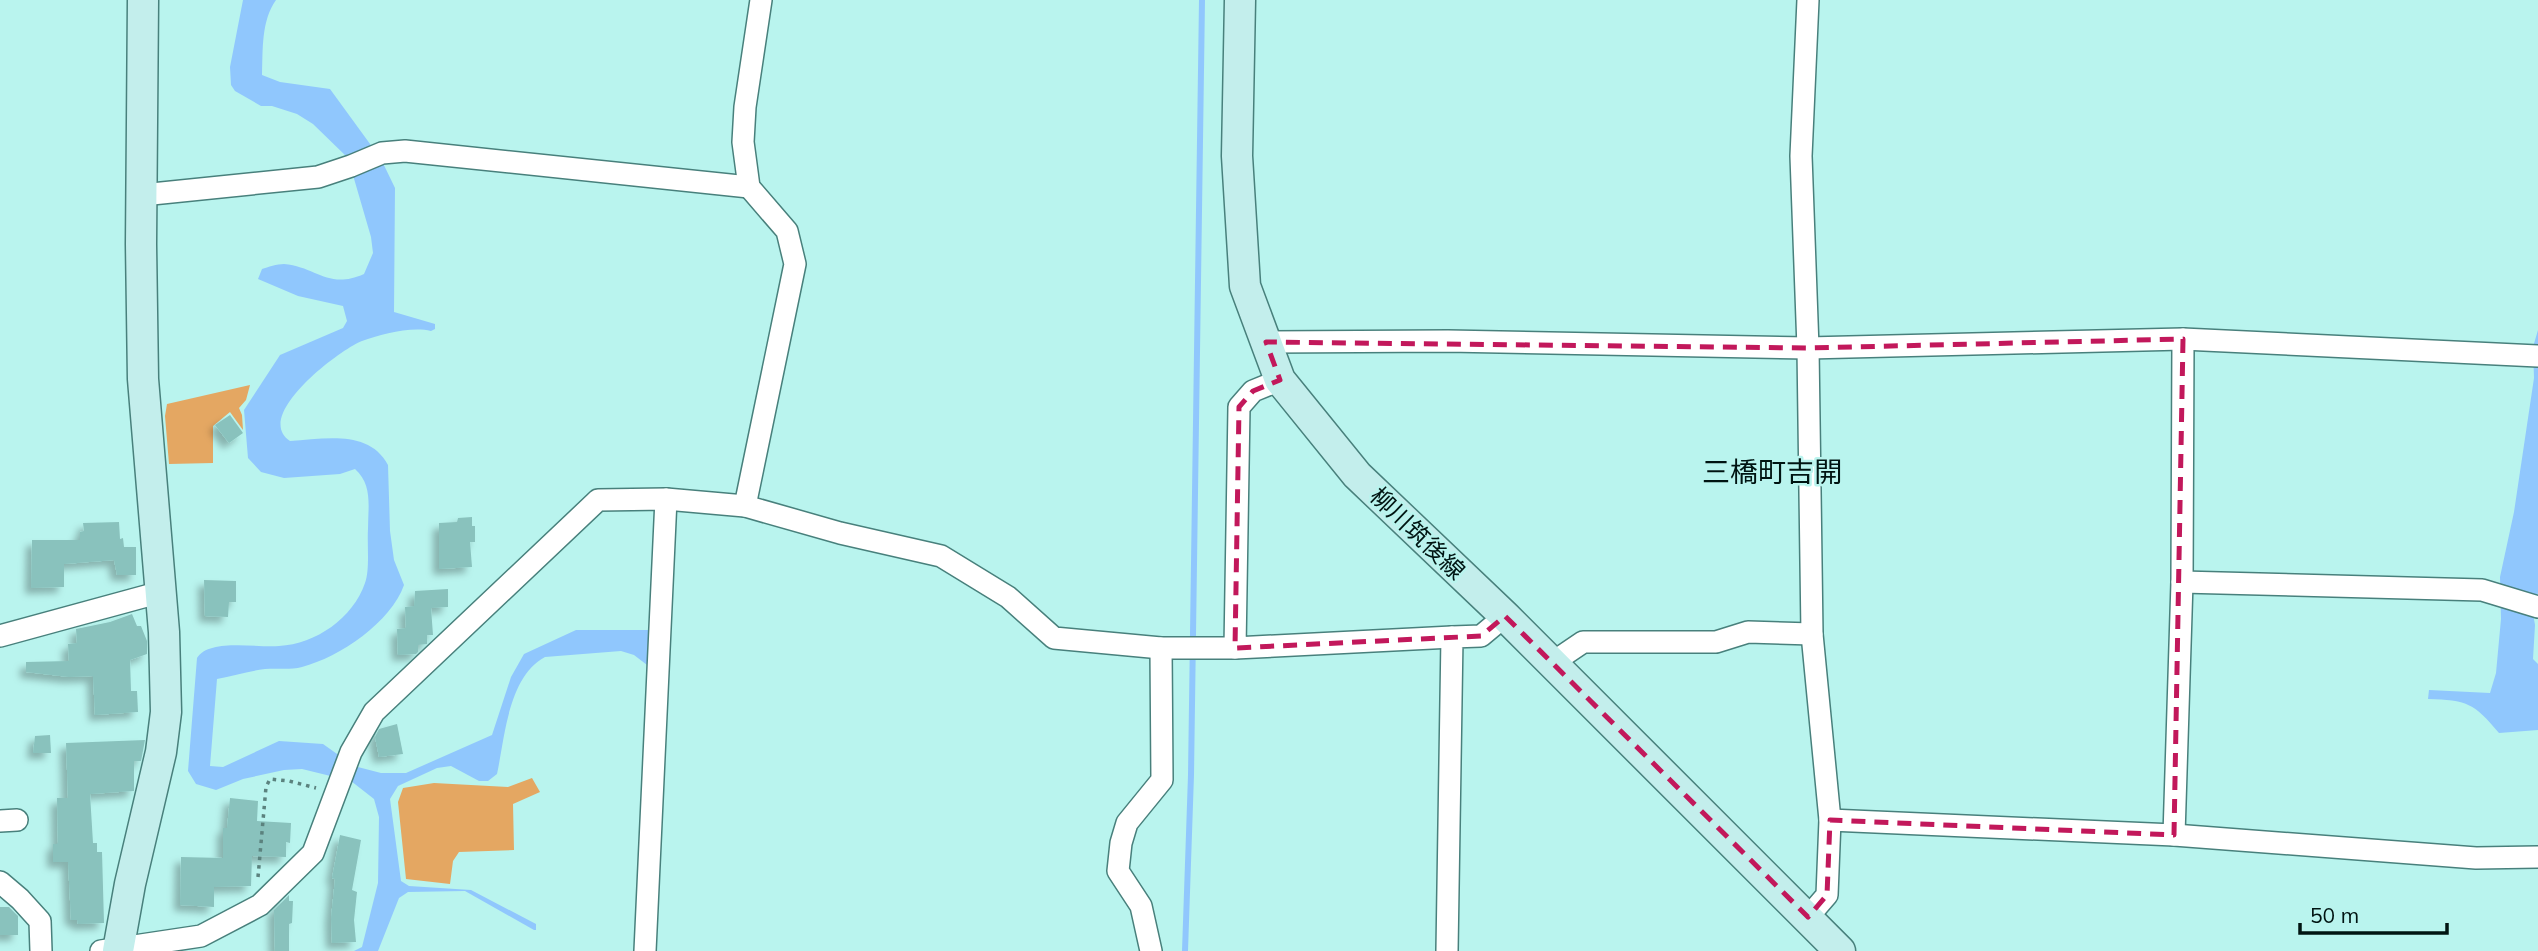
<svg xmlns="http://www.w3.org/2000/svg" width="2538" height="951" font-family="Mulish,'Noto Sans JP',sans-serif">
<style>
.green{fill:#e4a762}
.water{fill:#90c7fd}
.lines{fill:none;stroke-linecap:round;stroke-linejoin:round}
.stream{stroke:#90c7fd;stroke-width:6}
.building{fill:#89c2bd;filter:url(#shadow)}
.street-casing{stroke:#48807c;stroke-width:24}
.secondary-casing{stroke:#48807c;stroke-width:33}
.path{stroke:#5b827e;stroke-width:3.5;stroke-dasharray:3.5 5;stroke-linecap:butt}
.street{stroke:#fff;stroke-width:21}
.secondary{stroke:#c3eeec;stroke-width:30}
.marked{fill:none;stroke:#c2185b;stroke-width:5;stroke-dasharray:14 9;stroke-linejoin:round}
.labels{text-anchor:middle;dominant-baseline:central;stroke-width:5;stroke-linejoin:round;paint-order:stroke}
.street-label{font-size:24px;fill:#001412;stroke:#b9f4ee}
.quarter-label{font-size:28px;fill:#001412;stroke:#b9f4ee}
</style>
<defs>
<filter id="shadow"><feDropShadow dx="-6" dy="6" stdDeviation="3.5" flood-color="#0004"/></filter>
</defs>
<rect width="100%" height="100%" fill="#b9f4ee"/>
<g class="green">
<path d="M250 385 246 400 239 408 242 415 243 430 230 412 213 426V463L169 464 165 416 167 404Z"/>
<path d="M532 778 540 792 513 804 514 850 459 852 453 861 450 884 406 879 398 802 403 788 434 783 508 787Z"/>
</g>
<g class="water">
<path d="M243 0H276C261 21 263 50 262 75L280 82 330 89 381 159 395 188 394 312 435 324V329L431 331C412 326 381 334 362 341 339 350 252 416 290 441 324 439 369 429 388 465L390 531 394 560 404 585C391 622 340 657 302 667 291 670 277 668 265 669 249 671 233 676 217 679L210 766 223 767 279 741 323 744 354 766 381 773H406L492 735 511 677 524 654 576 630H651V668L634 655 621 651 545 657C508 677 505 737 497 774L488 781H479L451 766 437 768 398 786 390 799 401 881 409 886 471 890 536 924V930H534L465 891 408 892 399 898 378 951H354L362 947 378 883 379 817 374 799 351 781 302 769 284 770 243 779 216 790 196 784 188 771 197 658C209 638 258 648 279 646 316 644 353 618 365 583 370 570 367 544 368 529 368 507 373 485 355 469L340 474 284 478 261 472 248 458 244 410 280 355 343 328 347 321 343 306 298 296 258 279 262 269C268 267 277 264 284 264 317 267 328 290 364 274L373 253 371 237 348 158 313 124 297 114 272 106H261L235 91 231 85 230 67Z"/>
<path d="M2538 330V593L2532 608 2535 625 2533 659 2538 664V730L2499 733C2474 703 2467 700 2428 699L2429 690 2490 693 2496 673 2501 619 2500 577 2514 512 2534 378 2533 347Z"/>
</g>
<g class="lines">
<path class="stream" d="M1185 951 1191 775 1202 0"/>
</g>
<g class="building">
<path d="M230 415 243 433 229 443 215 425Z"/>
<path d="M472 517V526H475V542H470L472 567 439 569V523L457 522 458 518Z"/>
<path d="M119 522 120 539 123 538 124 547H136V575H117L114 560 64 564V587L31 588 32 540H80V532L84 531 83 523Z"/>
<path d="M204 580 236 581V602H229L228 617 205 616Z"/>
<path d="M448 589V607L431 608 433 635H427V644L418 645V652L416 654 398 655 397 629 406 628 405 607 414 606 415 591Z"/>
<path d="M132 614 137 626H141L147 641V654L130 660 131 691H137L138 712 95 715 93 676 69 677 26 672V662L69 661 68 644 77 643 76 629 110 622Z"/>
<path d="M397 724 403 754 379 757 375 737 379 729Z"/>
<path d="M50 735 51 753H33L35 736Z"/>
<path d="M145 740 141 761H134V791L90 794 93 843H97V852H102L104 923 78 924 77 920H71L68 862H53V844H58L57 798H68L66 743Z"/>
<path d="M230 798 258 801 257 821 291 823 290 843 286 842V857L252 856 251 886 214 887V907L180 905 181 857 223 858V828H227Z"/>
<path d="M340 835 361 840 352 890 357 892 354 920 356 942 332 943 331 918 335 879 332 878Z"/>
<path d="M289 895V901H293L292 923 289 924V951H275L274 910Z"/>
<path d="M0 907H9L18 916V935H0Z"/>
</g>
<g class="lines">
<g class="street-casing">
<g id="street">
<path d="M142 195 318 177 351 166 382 153 405 151 749 187"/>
<path d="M1266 342 1448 341 1808 348 2183 339 2538 356"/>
<path d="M1280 380 1253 391 1239 407 1235 648 1452 637"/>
<path d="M745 506 795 264 787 231 749 187 743 142 745 107 761 0"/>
<path d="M2182 582 2482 590 2538 607"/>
<path d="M0 636 161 592"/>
<path d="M1552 663 1583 642H1716L1748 632 1812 634"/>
<path d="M1830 820 2174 835 2476 858 2538 857"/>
<path d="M0 821 17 820"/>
<path d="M2174 835 2182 582 2183 339"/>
<path d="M0 882 20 899 40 921 41 951"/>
<path d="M1808 917 1827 895 1830 820 1812 634 1808 348 1801 156 1808 0"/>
<path d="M101 951 201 936 260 905 313 853 351 752 374 712 598 500 666 499 745 506 840 533 941 556 1008 597 1054 638 1161 648H1235"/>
<path d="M645 951 666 499"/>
<path d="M1151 951 1141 906 1118 871 1121 843 1127 823 1162 780 1161 648"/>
<path d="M1447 951 1452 637 1481 636 1505 616"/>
</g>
</g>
<g class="secondary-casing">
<g id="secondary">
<path d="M1240 0 1237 156 1245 286 1280 380 1357 475 1505 616 1840 951"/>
<path d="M118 951 130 884 161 752 166 712 164 632 143 379 141 244 143 0"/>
</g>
</g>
<path class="path" d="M258 877 266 787 270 779 289 781 316 788"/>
<use href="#street" class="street"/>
<use href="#secondary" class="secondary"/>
</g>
<path class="marked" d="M2183 339 2174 835 1830 820 1827 895 1808 917 1505 616 1481 636 1235 648 1239 407 1253 391 1280 380 1266 342 1808 348Z"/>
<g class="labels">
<g class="street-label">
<text transform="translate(1418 533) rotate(44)">柳川筑後線</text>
</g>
<g class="quarter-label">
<text x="1772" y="471">三橋町吉開</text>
</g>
</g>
<path d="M2300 923v10h147v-10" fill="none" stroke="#001412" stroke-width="3.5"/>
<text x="2310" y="923" font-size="21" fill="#001412" stroke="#b9f4ee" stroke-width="5" paint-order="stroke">50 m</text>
</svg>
